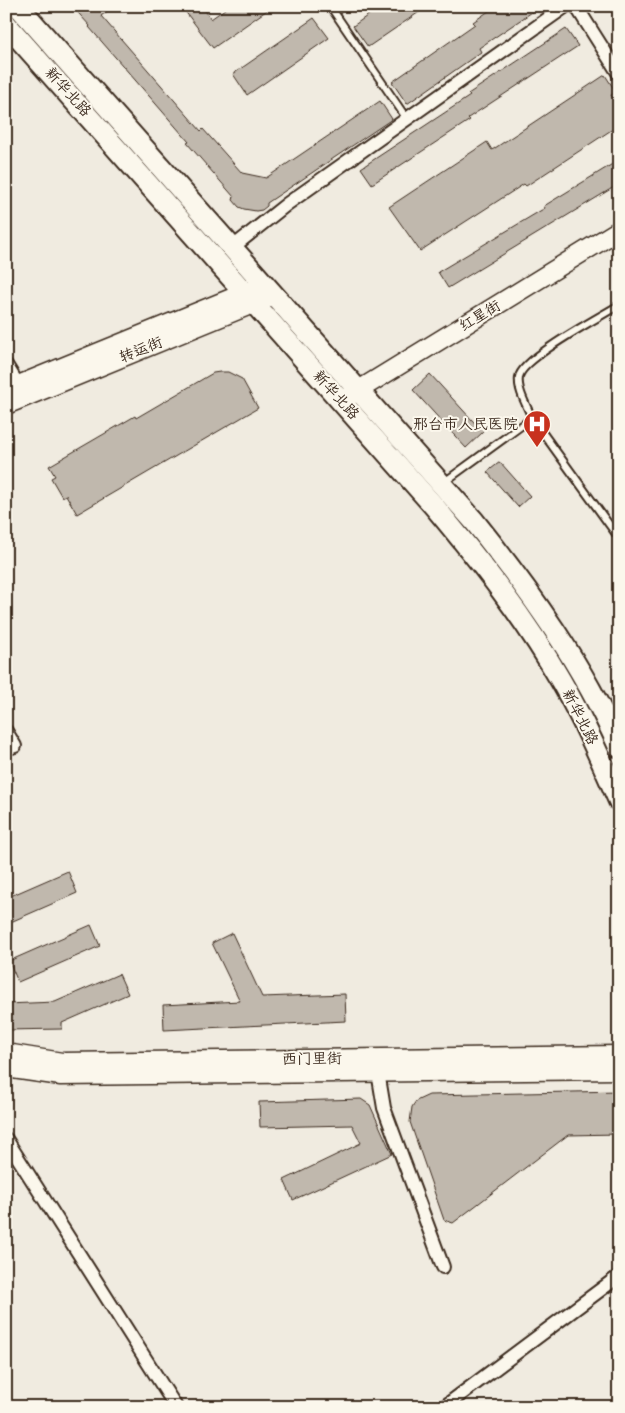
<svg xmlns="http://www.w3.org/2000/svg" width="625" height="1413" font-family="'Balsamiq Sans','LXGW WenKai TC',sans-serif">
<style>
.building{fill:#c0b8ad;stroke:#3b2a1e}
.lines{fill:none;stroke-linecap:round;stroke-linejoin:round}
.lane-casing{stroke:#3b2a1e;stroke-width:10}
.street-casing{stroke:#3b2a1e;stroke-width:16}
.secondary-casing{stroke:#3b2a1e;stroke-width:21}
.primary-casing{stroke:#3b2a1e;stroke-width:24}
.lane{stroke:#fbf7ec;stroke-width:6}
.street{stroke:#fbf7ec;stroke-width:12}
.secondary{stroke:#fbf7ec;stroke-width:18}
.primary{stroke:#fbf7ec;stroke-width:20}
.labels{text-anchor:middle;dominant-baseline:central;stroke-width:4;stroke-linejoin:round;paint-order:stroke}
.street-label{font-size:15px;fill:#3b2a1e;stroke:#fbf7ec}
.poi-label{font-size:15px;fill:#3b2a1e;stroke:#fbf7ec;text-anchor:end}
</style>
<rect width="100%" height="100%" fill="#f0ebe0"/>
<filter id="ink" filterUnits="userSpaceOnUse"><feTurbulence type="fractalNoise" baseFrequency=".02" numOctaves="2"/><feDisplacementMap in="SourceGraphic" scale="10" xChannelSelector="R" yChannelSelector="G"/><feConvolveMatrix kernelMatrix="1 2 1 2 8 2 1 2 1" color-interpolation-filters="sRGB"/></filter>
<g filter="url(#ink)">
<g class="building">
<path d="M72 6H114L101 16 201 131 203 129 242 173 266 178 380 101 392 119 267 203V206L262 210 256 211 244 209 239 207 233 200 234 197 187 143 189 142 89 27 90 26Z"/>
<path d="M181 6H202L211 19 229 6H273L213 48Z"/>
<path d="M381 6H428L368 47 353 26Z"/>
<path d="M496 6H541L479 48 481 52 407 104 392 82 475 24 473 22Z"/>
<path d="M314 18 329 38 247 95 233 74Z"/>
<path d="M566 29 578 46 468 118 470 120 372 184 361 168 470 96 468 94Z"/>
<path d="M605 75 616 92 611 95 619 107V125L526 186 524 184 420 251 389 207 487 142 492 150Z"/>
<path d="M619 160V184L448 288 438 272 545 208 544 206Z"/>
<path d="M220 372H228L242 379 258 408 77 514 66 495 62 497 51 478 55 476 49 466 135 416 136 418 213 373Z"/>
<path d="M430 374 483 432 466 448 413 390Z"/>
<path d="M500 462 530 496 518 507 487 472Z"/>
<path d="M68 871 77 893 6 924V898Z"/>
<path d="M91 925 100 946 18 982 9 961Z"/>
<path d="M232 933 262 997 345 994 346 1021 164 1030 163 1005 240 1001 212 943Z"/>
<path d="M119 974 128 994 62 1023V1029L6 1030V1004L55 1002Z"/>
<path d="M619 1091V1134L568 1135 453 1223 444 1220 410 1122 412 1107 416 1101 429 1095Z"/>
<path d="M361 1099 370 1105 392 1154 293 1200 284 1180 361 1143 352 1125 260 1127 259 1102Z"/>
</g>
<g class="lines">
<g class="lane-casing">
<g id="lane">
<path d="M330 6 407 119"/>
<path d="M532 418C527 406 517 390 519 377 522 358 600 317 619 305"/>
<path d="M443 483 532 418 616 534 619 532"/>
</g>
</g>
<g class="street-casing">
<g id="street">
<path d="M576 6 619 74"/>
<path d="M233 247 287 204 566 6"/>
<path d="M6 365 22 391"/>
<path d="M6 731 15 746 6 749"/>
<path d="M378 1072 384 1108 443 1267"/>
<path d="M6 1139 176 1407"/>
<path d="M444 1407 619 1276"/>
</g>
</g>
<g class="secondary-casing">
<g id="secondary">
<path d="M6 390 256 288"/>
<path d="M341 401 619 230"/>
<path d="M6 405 265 299"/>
<path d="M6 1053 62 1062 619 1055"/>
<path d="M6 1068 61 1076 619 1070"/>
</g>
</g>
<g class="primary-casing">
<g id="primary">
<path d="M18 6 474 521C530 591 583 665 619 747"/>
<path d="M6 24 434 506C480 561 525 618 561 681 583 719 601 760 619 801"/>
</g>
</g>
<use href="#lane" class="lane"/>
<use href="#street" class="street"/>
<use href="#secondary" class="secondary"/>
<use href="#primary" class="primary"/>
</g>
</g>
<defs>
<g id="hospital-pin" transform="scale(1.4375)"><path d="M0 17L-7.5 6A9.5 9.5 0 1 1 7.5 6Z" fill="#c8321e" stroke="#fbf7ec"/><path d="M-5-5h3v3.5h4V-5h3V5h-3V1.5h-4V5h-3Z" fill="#fff"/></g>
</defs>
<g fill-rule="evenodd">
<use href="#hospital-pin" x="537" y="424"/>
</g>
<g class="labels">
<g class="street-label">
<text transform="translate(68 92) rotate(48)">新华北路</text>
<text transform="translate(480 316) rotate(-31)">红星街</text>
<text transform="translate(141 350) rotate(-22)">转运街</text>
<text transform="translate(336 395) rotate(48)">新华北路</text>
<text transform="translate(580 717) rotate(63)">新华北路</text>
<text transform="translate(312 1059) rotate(-1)">西门里街</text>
</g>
<g class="poi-label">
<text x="518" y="424">邢台市人民医院</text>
</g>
</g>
<rect width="625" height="1413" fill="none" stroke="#fbf7ec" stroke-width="25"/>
<rect x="12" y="12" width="600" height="1388" fill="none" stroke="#3b2a1e" stroke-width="2" filter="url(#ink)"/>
</svg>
